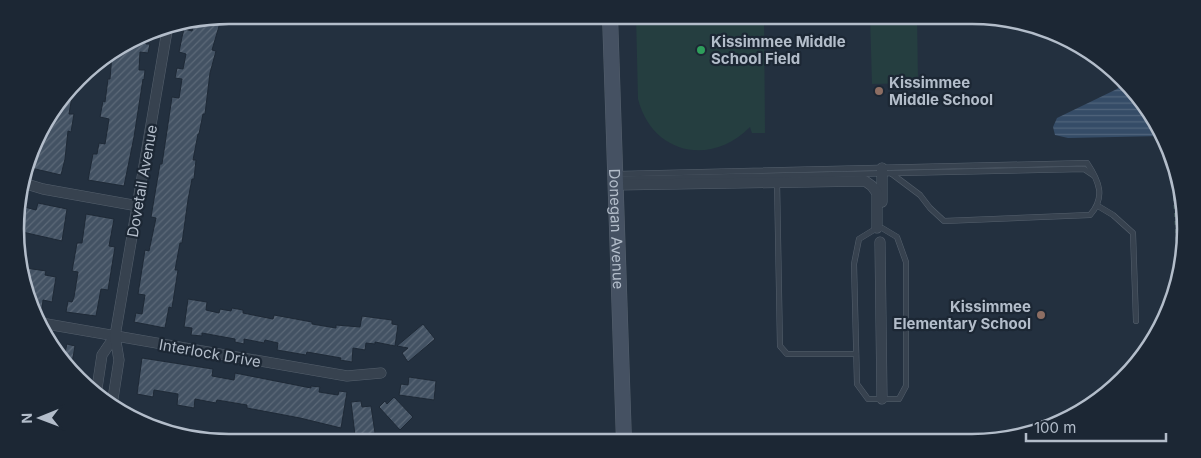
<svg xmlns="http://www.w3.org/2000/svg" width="1201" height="458" font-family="Inter,sans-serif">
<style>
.green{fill:#253e40}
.water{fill:url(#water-rules)}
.building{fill:url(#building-hatch);stroke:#1e2936}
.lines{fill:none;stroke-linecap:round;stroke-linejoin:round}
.lane-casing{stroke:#55606d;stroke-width:6}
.street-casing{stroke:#55606d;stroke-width:11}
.secondary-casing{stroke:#55606d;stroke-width:16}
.path{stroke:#435b5d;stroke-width:2;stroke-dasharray:4 4;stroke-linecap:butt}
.lane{stroke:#37424f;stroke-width:5}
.street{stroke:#37424f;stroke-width:10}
.secondary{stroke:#455162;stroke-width:15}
.leisure-dot{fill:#2e9e5b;stroke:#1c2734;stroke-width:2}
.education-dot{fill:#8d6e63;stroke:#1c2734;stroke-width:2}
.labels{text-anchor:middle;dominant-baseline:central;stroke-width:4.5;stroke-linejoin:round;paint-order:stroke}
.poi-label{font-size:15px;font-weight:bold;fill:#b3bdca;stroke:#1c2734;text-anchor:start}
.street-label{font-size:15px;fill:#b3bdca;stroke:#1c2734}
.rim{fill:none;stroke:#b3bdca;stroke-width:2.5}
</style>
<defs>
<pattern id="water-rules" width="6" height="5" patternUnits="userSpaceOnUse" patternTransform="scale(1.25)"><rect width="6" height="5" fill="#354c67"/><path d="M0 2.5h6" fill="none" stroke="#50647b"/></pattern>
<pattern id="building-hatch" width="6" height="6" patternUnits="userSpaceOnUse" patternTransform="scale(1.25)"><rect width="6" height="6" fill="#435263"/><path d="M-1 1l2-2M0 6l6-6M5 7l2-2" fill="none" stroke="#5c6978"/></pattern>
</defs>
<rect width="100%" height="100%" fill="#23303f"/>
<g class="green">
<path d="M636 15H764L765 133H752L750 127C711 167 652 154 638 99Z"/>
<path d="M870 15H917L918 83 872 84Z"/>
</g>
<path class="water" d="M1123 83 1157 122 1162 136 1068 138 1055 135 1053 127 1057 118 1117 89Z"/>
<g class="building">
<path d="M222 16 212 50 216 51 210 73 205 114H203L199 134H198L193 160H196L194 179H192L188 200 182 243H180L175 270H178L172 308 169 307 165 328 134 322 136 313 142 314 145 295 138 294 145 250 149 251 156 218 151 217 160 164H162L172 97 179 98 182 79 175 78 177 68 183 69 186 54 179 52 182 37 184 29 192 31 195 21Z"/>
<path d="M148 33 146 44H150L148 53 140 52 139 70H145L144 80 143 79 134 137 124 186 88 180 93 154H97L99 143 105 144 109 119 100 117 103 101 105 102 108 79H110L112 54Z"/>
<path d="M74 85 69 114H74L71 132 68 131 65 159 61 175 31 168 44 122Z"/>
<path d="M38 203 67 209 62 241 18 231 17 205 36 210Z"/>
<path d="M86 214 114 219 109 246 115 247 108 290 101 289 96 316 66 312 68 301 72 302 74 297 78 272 72 271 77 243H82Z"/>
<path d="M19 267 46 271 45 275 56 277 52 302 43 300 42 309 34 308 19 271Z"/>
<path d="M188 299 207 302 206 310 219 313 220 309 231 311 232 308 243 310V313L273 319 274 315 312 322V324L336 328V325L360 327 362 316 392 320V324L398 325 395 346 375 342V344L366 343 365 350 353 348 352 362 340 360 341 358 307 352 306 355 277 350 278 343 265 340 264 343 244 339V344L235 342V339L202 333V336L191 335 192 328 184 327Z"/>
<path d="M423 324 435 339 408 362 402 353 408 348 397 346Z"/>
<path d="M67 344 75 346 71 369 63 361Z"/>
<path d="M142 358 213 369 212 376 234 380 235 373 311 388V386L320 387 319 392 338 395 339 391 347 392 341 428 300 418 247 408V405L217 400 216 403 195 399 194 408 177 405 178 394 154 390 153 397 137 394Z"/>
<path d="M409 377 436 381 434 400 399 395 401 384 408 385Z"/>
<path d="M394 397 413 417 400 430 379 407 385 401 387 404Z"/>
<path d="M361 401 362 407 371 406 375 433 355 435 351 402Z"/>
</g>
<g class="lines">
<g class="lane-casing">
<g id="lane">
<path d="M618 174 1087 163C1099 181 1106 197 1090 215L944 221 930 208 920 195 892 174"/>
<path d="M616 179 1084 169 1093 175"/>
<path d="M777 181 780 346 787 354H856"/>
<path d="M1098 206 1113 215 1133 233 1136 321"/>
<path d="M877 228H882L897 237 906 262V386L899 399H868L857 384 854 264 859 239Z"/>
</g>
</g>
<g class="street-casing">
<g id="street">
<path d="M882 168V202"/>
<path d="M23 183 43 189 138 206"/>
<path d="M615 185 865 181 872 186 877 193V228"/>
<path d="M880 242 882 399"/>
<path d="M41 323 347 376 381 373"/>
<path d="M96 395 102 355 115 336"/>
<path d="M112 405 119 360 115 336 168 25"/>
</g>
</g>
<g class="secondary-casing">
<g id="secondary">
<path id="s1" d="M610 15 624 442"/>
</g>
</g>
<path class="path" d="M1172 165 1179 277"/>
<use href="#lane" class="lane"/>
<use href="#street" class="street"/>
<use href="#secondary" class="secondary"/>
</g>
<circle class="leisure-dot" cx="701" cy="50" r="5"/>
<g class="education-dot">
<circle cx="879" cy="91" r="5"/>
<circle cx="1041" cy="315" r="5"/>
</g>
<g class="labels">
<g class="poi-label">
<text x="711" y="41">Kissimmee Middle<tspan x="711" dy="17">School Field</tspan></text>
<text x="889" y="82">Kissimmee<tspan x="889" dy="17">Middle School</tspan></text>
<text x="1031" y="306" text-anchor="end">Kissimmee<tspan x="1031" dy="17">Elementary School</tspan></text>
</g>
<g class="street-label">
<text transform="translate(142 181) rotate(-80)">Dovetail Avenue</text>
<text stroke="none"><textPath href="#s1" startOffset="214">Donegan Avenue</textPath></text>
<text transform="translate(210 353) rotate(10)">Interlock Drive</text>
</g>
</g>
<path d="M0 0H1201V458H0ZM229 24H972A205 205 0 0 1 1177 229V229A205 205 0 0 1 972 434H229A205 205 0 0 1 24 229V229A205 205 0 0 1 229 24Z" fill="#1c2734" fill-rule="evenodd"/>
<path class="rim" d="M229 24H972A205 205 0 0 1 1177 229V229A205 205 0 0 1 972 434H229A205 205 0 0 1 24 229V229A205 205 0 0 1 229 24Z"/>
<g transform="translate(40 418) rotate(269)" stroke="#1c2734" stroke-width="4" paint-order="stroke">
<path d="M0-4L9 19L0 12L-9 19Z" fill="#b3bdca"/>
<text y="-8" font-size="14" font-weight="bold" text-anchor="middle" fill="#b3bdca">N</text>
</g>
<path d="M1026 433v8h140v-8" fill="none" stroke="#b3bdca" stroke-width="2.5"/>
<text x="1034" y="433" font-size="15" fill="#b3bdca" stroke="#1c2734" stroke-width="4" paint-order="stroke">100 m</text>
</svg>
